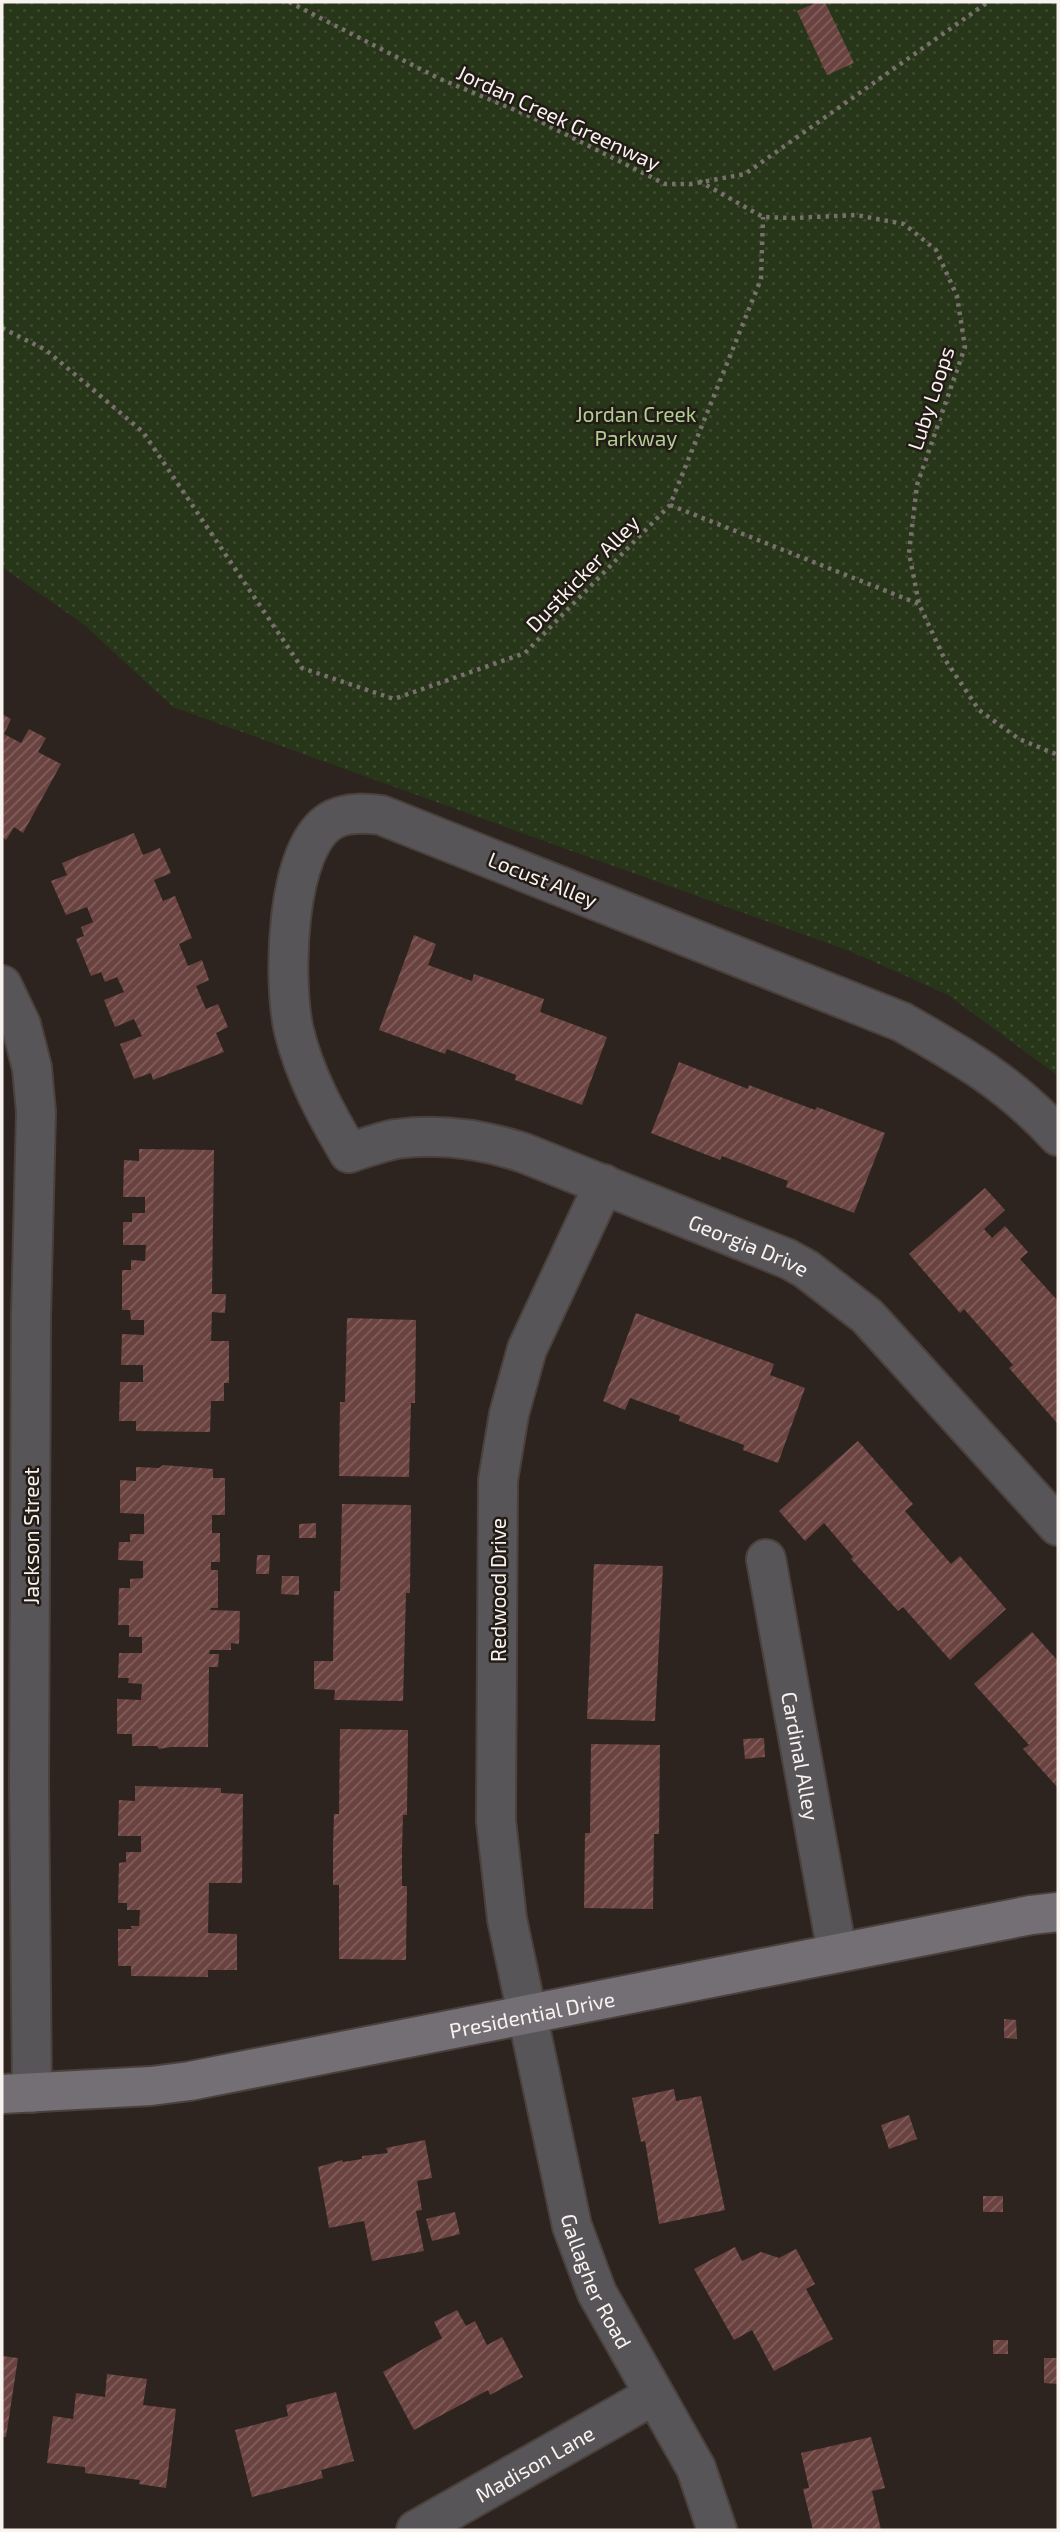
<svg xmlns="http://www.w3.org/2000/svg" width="1060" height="2532" font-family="'Exo 2',sans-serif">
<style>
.park{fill:url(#park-dots)}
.building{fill:url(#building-hatch)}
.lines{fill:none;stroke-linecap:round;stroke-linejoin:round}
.street-casing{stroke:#4a413d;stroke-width:42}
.secondary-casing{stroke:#4a413d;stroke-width:42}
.path{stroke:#78706d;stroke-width:4.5;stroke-dasharray:3.5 5;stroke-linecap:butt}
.street{stroke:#585559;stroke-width:38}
.secondary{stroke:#736f75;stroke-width:38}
.labels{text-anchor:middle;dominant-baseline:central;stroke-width:5;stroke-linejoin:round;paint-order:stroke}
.street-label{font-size:21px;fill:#f9f3f0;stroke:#231b16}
.park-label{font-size:21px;fill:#b0cd94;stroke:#231b16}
</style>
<defs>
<pattern id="park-dots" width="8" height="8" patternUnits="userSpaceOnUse" patternTransform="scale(1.75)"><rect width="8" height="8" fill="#273518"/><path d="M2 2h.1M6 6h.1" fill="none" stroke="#3c492f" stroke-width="1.8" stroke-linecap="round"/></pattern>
<pattern id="building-hatch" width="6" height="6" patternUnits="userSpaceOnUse" patternTransform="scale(1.75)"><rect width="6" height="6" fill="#6a4340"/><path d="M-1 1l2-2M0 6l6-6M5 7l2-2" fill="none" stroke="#805f5c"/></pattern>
</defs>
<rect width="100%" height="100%" fill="#2d2420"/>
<path class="park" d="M2 2H1058V1076L948 995 852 952 173 707 83 624 2 567Z"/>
<g class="building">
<path d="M818 2H825L854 63 827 75 797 11Z"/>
<path d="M2 714 11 719 4 734 21 743 29 729 46 738 38 752 61 764 23 833 14 827 6 840 2 837Z"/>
<path d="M134 833 143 855 160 848 171 873 154 880 163 901 175 896 192 938 179 944 188 966 202 960 209 980 196 986 206 1009 218 1004 228 1027 216 1033 224 1052 153 1080 151 1073 134 1079 120 1044 142 1036 134 1019 115 1027 104 1000 124 992 117 977 105 982 101 972 91 976 76 939 84 936 81 927 93 922 87 907 66 915 51 881 67 875 62 863Z"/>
<path d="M414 935 436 944 428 965 472 981 474 974 544 999 540 1012 607 1037 582 1105 515 1080 516 1075 447 1049 445 1054 379 1030Z"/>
<path d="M679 1062 748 1089 749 1085 815 1110 817 1107 885 1133 854 1213 786 1187 788 1181 722 1156 720 1160 651 1133Z"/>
<path d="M139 1149 214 1150 212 1294H226L225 1313 212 1312 211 1341H229V1383H224V1401H211L210 1432 136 1431V1421H119L120 1382H143V1365H121L122 1334 144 1335V1320H131L130 1310H122V1270H131V1260L145 1261 146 1245H123V1222H132V1213H145V1197H123L124 1160 139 1161Z"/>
<path d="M985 1188 1005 1210 984 1229 992 1238 1005 1226 1028 1252 1020 1259 1058 1301V1424L1009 1368 1013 1365 964 1309 960 1313 909 1254Z"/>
<path d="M636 1313 774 1364 770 1375 805 1388 778 1463 743 1450 744 1445 679 1421 680 1416 630 1398 625 1410 603 1401Z"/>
<path d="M347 1318 416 1320 415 1403H411L409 1477 339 1476 340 1402H345Z"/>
<path d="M858 1441 913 1504 905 1511 951 1564 960 1556 1006 1609 950 1660 903 1607 898 1611 851 1559 853 1557 824 1523 805 1541 779 1511Z"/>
<path d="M163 1465 213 1469V1478H225V1515H212V1533H220V1562H211V1570H218V1608H211L210 1610 240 1611 239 1644 231 1643V1650H210L209 1654H219L218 1667H209L208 1747H171L159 1749 157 1746H132V1734H117V1699L141 1700 142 1684 128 1683 129 1678H118L119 1653H142V1637H129V1625H118L119 1588H130V1579L143 1578V1561L118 1560 119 1542H130V1534H144V1514L120 1513V1480L136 1481V1467L159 1468Z"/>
<path d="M342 1504 411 1505 410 1593H406L403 1701 334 1700 335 1690 314 1689V1661H333L334 1591H340Z"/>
<path d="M316 1523V1538H299V1524Z"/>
<path d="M257 1555H270L269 1574H256Z"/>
<path d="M594 1564 663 1566 655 1721 587 1719Z"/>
<path d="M282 1576H299V1595L281 1594Z"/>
<path d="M1032 1632 1058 1661V1788L1023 1749 1029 1745 974 1684Z"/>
<path d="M340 1729 408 1730 407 1815H403L402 1849V1886H407L406 1960 339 1959V1885H333V1848L334 1814H339Z"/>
<path d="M764 1738 765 1757 745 1759 743 1739Z"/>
<path d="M591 1744 660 1745 659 1834H654L653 1909 584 1908 585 1833H590Z"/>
<path d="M135 1786 221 1788V1793L243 1794 242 1883H209L208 1933 237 1934V1970H208V1977L131 1976V1966H118V1929H132L131 1926H139L140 1910H127V1903H118L119 1863 126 1862V1852H141V1836H118L119 1800 135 1801Z"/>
<path d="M1004 2019 1016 2020 1017 2039 1004 2038Z"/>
<path d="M674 2089 676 2101 701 2096 725 2210 659 2224 645 2141 641 2142 632 2098Z"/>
<path d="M909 2115 917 2139 889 2149 881 2125Z"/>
<path d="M425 2140 432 2178 417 2181 422 2210 416 2211 424 2251 372 2261 364 2221 329 2228 318 2167 342 2160 343 2162 362 2159V2156L388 2153 386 2148Z"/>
<rect x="983" y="2196" width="20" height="16"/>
<path d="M455 2212 460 2234 432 2241 426 2219Z"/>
<path d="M735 2247 742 2261 761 2252 779 2258 796 2249 815 2284 806 2289 833 2339 774 2371 752 2330 734 2340 694 2269Z"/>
<path d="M457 2310 466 2326 475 2321 487 2345 502 2337 523 2377 490 2395 488 2390 414 2430 383 2372 442 2338 434 2322Z"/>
<rect x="993" y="2340" width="15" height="14"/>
<path d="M2 2356 18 2358 6 2437H2Z"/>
<path d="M1044 2358H1058V2384L1044 2383Z"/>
<path d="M107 2374 147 2379 143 2405 176 2409 166 2488 139 2484 140 2480 85 2473V2467L47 2463 53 2416 73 2419 76 2393 105 2397Z"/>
<path d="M336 2392 354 2461 321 2470 323 2478 252 2497 235 2430 288 2416 286 2405Z"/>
<path d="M871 2437 885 2488 872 2491 881 2530H813L803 2489 809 2488 801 2453Z"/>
</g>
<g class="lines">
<g class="street-casing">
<g id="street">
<path d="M2 985 21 1025 32 1068 36 1112 31 1317 29 1784 32 2093"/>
<path id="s1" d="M1058 1136C1011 1084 962 1056 902 1022L381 815C365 813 349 812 334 819 284 844 283 984 294 1031 305 1076 326 1114 349 1153 364 1148 380 1142 396 1139 440 1133 482 1139 524 1153L788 1259 806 1269 867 1316 1058 1526"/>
<path id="s2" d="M604 1184 527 1349 509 1414 498 1480 496 1821 507 1919 572 2226 597 2293 696 2468 717 2530"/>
<path id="s3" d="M766 1559 837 1952"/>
<path id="s4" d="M416 2530 654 2395"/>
</g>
</g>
<g class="secondary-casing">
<g id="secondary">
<path id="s5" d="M2 2094 151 2086 190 2081 1031 1915 1058 1912"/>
</g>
</g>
<g class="path">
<path d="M289 2 440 79 527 115 665 184H691L745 174 988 2"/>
<path d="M699 181 763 217 793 218 856 215 904 224 936 250 957 296 965 347 917 485 909 553 919 604 944 658 979 710 1019 739 1058 755"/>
<path d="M2 328 46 350 143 432 302 668 394 699 525 653 670 505 761 279 763 217"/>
<path d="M670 505 919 604"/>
</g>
<use href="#street" class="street"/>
<use href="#secondary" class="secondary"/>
</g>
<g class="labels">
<g class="street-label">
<text transform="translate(559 117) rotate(25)">Jordan Creek Greenway</text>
<text transform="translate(930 398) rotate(-72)">Luby Loops</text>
<text transform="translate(582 573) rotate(-46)">Dustkicker Alley</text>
<text transform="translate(543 879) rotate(22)">Locust Alley</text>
<text stroke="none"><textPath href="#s1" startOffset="1584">Georgia Drive</textPath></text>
<text transform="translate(30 1536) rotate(-90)">Jackson Street</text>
<text transform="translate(497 1590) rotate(-90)">Redwood Drive</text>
<text stroke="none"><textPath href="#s3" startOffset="200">Cardinal Alley</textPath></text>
<text stroke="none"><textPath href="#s5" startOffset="537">Presidential Drive</textPath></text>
<text stroke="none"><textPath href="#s2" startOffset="1130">Gallagher Road</textPath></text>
<text stroke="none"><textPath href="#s4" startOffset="136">Madison Lane</textPath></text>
</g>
<g class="park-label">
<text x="636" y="413">Jordan Creek<tspan x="636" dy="24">Parkway</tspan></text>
</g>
</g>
<rect width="1060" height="2532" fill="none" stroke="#f9f3f0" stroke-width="7"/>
</svg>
